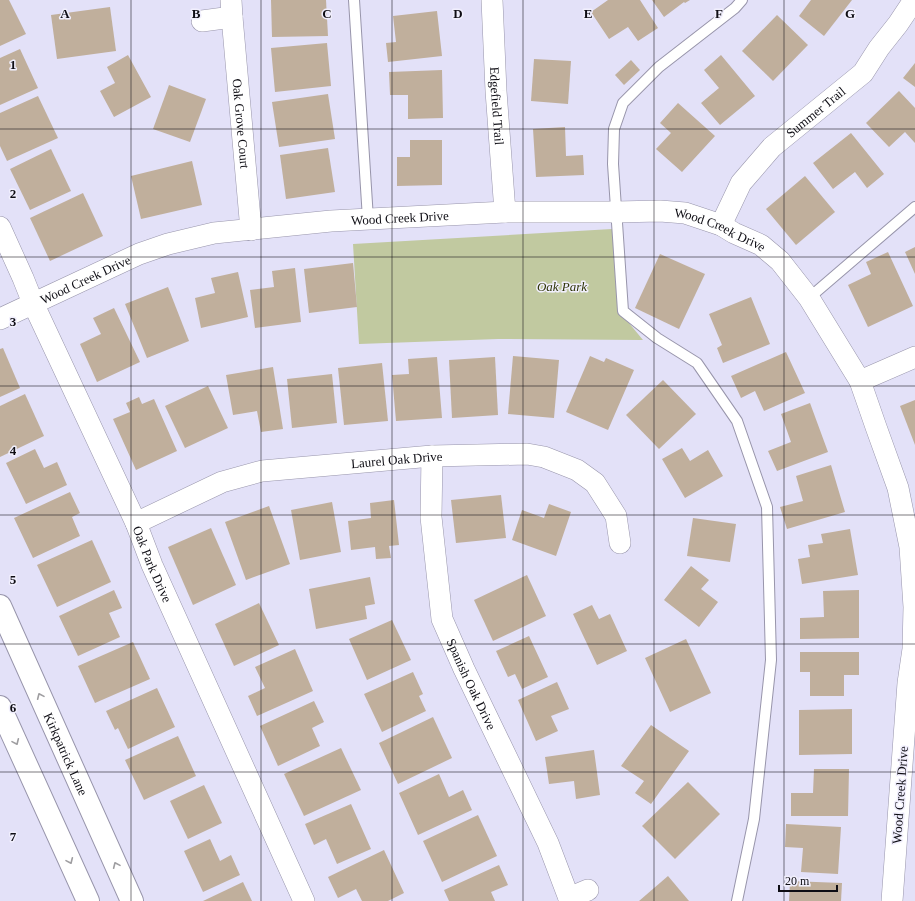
<svg xmlns="http://www.w3.org/2000/svg" width="915" height="901" font-family="Georgia,serif">
<style>
.green{fill:#c1c9a0}
.building{fill:#c0af9c}
.lines{fill:none;stroke-linecap:round;stroke-linejoin:round}
.lane-casing{stroke:#9895ab;stroke-width:12}
.street-casing{stroke:#9895ab;stroke-width:22}
.secondary-casing{stroke:#9895ab;stroke-width:24}
.lane{stroke:#fff;stroke-width:10}
.street{stroke:#fff;stroke-width:21}
.secondary{stroke:#fff;stroke-width:22}
.oneway{stroke:#9f9ea1}
.grid{fill:none;stroke:#0e0d14;stroke-width:1;stroke-opacity:0.55}
.labels{text-anchor:middle;dominant-baseline:central;stroke-width:3;stroke-linejoin:round;paint-order:stroke}
.street-label{font-size:13px;fill:#0e0d14;stroke:#f1effd}
.park-label{font-size:13px;font-style:italic;fill:#2f3507;stroke:#f1effd}
.grid-label{font-size:13px;text-anchor:middle;font-weight:bold;fill:#0e0d14;stroke:#f1effd;stroke-width:3;stroke-linejoin:round;paint-order:stroke}
</style>
<rect width="100%" height="100%" fill="#e3e1f8"/>
<path class="green" d="M612 229 619 311 643 340 498 339 359 344 353 244Z"/>
<g class="building">
<path d="M0 0H9L26 34 0 46Z"/>
<path d="M271 0H326L328 36 272 37Z"/>
<path d="M608 0H640L658 28 638 41 628 27 609 39 591 12Z"/>
<path d="M652 0H690L685 3 684 2 664 17Z"/>
<path d="M811 0H852L824 36 799 16Z"/>
<path d="M110 7 116 51 57 59 51 15Z"/>
<path d="M437 11 442 56 388 62 386 43 396 42 393 16Z"/>
<path d="M777 15 808 45 773 81 742 51Z"/>
<path d="M327 43 331 86 275 92 271 48Z"/>
<path d="M20 49 38 88 0 105V58Z"/>
<path d="M128 55 151 97 114 117 100 91 115 83 107 67Z"/>
<path d="M721 55 755 96 720 125 701 103 719 88 704 70Z"/>
<path d="M534 59 571 61 568 104 531 101Z"/>
<path d="M631 60 640 70 624 85 615 75Z"/>
<path d="M915 63V87L903 78Z"/>
<path d="M442 70 443 118 408 119V95H390L389 72Z"/>
<path d="M169 85 206 99 190 142 153 129Z"/>
<path d="M899 91 915 108V143L905 132 889 147 866 123Z"/>
<path d="M328 94 335 139 279 147 272 102Z"/>
<path d="M38 96 58 138 7 161 0 146V113Z"/>
<path d="M678 103 715 136 682 172 656 149 671 133 660 123Z"/>
<path d="M565 127 566 156 583 155 584 175 536 177 533 129Z"/>
<path d="M851 133 884 174 867 188 855 172 833 189 813 163Z"/>
<path d="M410 140H442V185L397 186V157H410Z"/>
<path d="M328 148 335 192 286 199 280 155Z"/>
<path d="M51 149 71 191 30 210 10 169Z"/>
<path d="M192 161 202 205 141 219 131 176Z"/>
<path d="M805 176 835 212 796 245 766 209Z"/>
<path d="M83 193 103 236 50 261 30 218Z"/>
<path d="M915 247V274L905 252Z"/>
<path d="M888 252 913 306 868 327 848 285 871 274 866 262Z"/>
<path d="M660 254 705 274 679 329 635 308Z"/>
<path d="M353 263 357 307 309 313 304 269Z"/>
<path d="M295 268 301 322 255 328 250 290 274 287 272 271Z"/>
<path d="M238 272 248 317 201 328 195 298 215 293 211 278Z"/>
<path d="M168 287 189 341 147 358 125 304Z"/>
<path d="M751 297 770 344 723 363 717 348 722 345 709 314Z"/>
<path d="M114 308 140 362 97 382 80 344 101 334 93 318Z"/>
<path d="M3 348 20 388 0 397V349Z"/>
<path d="M786 352 805 393 764 411 755 391 741 398 731 376Z"/>
<path d="M513 356 559 360 554 418 508 414Z"/>
<path d="M590 356 604 362 606 358 634 370 608 430 566 412Z"/>
<path d="M437 357 442 418 396 421 392 375 409 374 408 359Z"/>
<path d="M495 357 498 415 452 418 449 360Z"/>
<path d="M382 363 388 421 344 425 338 368Z"/>
<path d="M273 367 283 429 261 432 257 411 233 415 226 375Z"/>
<path d="M332 374 337 423 292 428 287 379Z"/>
<path d="M663 380 696 414 659 449 626 415Z"/>
<path d="M208 386 228 428 185 448 165 406Z"/>
<path d="M25 394 44 436 0 457V406Z"/>
<path d="M139 397 142 404 154 399 177 451 136 470 113 419 130 412 126 403Z"/>
<path d="M915 400V445L900 406Z"/>
<path d="M810 403 828 452 777 471 768 451 791 442 781 414Z"/>
<path d="M682 448 690 461 708 450 723 476 685 498 662 459Z"/>
<path d="M35 449 44 468 57 462 67 485 26 504 6 463Z"/>
<path d="M831 465 845 512 787 529 780 507 803 501 796 476Z"/>
<path d="M70 492 80 513 72 517 80 536 33 558 14 518Z"/>
<path d="M501 495 506 538 456 543 451 500Z"/>
<path d="M394 500 399 545 389 546 391 558 376 559 375 547 351 550 348 521 371 518 370 503Z"/>
<path d="M332 502 341 552 300 560 291 510Z"/>
<path d="M549 504 571 512 556 556 512 540 522 510 544 518Z"/>
<path d="M269 506 290 564 246 580 225 522Z"/>
<path d="M693 518 736 524 730 562 687 556Z"/>
<path d="M211 528 236 585 193 605 168 547Z"/>
<path d="M850 529 858 575 802 584 798 559 810 557 808 545 823 543 821 534Z"/>
<path d="M92 540 111 582 57 607 37 565Z"/>
<path d="M691 566 709 580 701 589 718 602 699 627 664 600Z"/>
<path d="M527 575 546 616 493 641 474 600Z"/>
<path d="M370 577 375 604 365 606 367 619 316 629 309 589Z"/>
<path d="M114 590 122 608 109 613 120 637 78 656 59 616Z"/>
<path d="M859 590V638L800 639V618L824 617 823 591Z"/>
<path d="M259 603 279 645 234 666 215 624Z"/>
<path d="M592 605 599 619 610 614 627 651 597 665 573 614Z"/>
<path d="M392 620 411 660 367 680 349 639Z"/>
<path d="M529 636 548 677 522 689 515 674 508 677 496 651Z"/>
<path d="M686 639 711 693 670 712 645 658Z"/>
<path d="M133 642 150 679 95 703 78 666Z"/>
<path d="M295 649 313 691 257 716 248 696 265 688 255 667Z"/>
<path d="M800 652H859V675H844V696H810V672H800Z"/>
<path d="M413 672 423 694 419 696 426 711 382 732 364 694Z"/>
<path d="M557 682 569 709 551 716 558 731 536 741 518 700Z"/>
<path d="M157 688 175 727 128 749 118 728 115 730 106 711Z"/>
<path d="M314 701 324 722 312 728 320 746 278 766 260 726Z"/>
<path d="M852 709V754L799 755V710Z"/>
<path d="M433 717 452 758 398 784 379 743Z"/>
<path d="M651 725 689 751 651 804 635 793 644 781 621 766Z"/>
<path d="M178 736 196 776 144 800 125 760Z"/>
<path d="M341 748 361 790 304 816 284 774Z"/>
<path d="M594 750 600 795 576 799 574 781 549 784 545 757Z"/>
<path d="M814 769H849L848 816H791V793H813Z"/>
<path d="M439 774 449 797 463 790 472 810 418 835 399 793Z"/>
<path d="M688 782 720 814 675 859 642 826Z"/>
<path d="M204 785 222 823 188 839 170 801Z"/>
<path d="M351 804 371 849 337 864 326 839 314 845 305 824Z"/>
<path d="M478 815 497 856 442 882 423 841Z"/>
<path d="M786 824 841 827 838 874 801 872 803 848 785 847Z"/>
<path d="M210 839 220 861 231 855 240 875 203 892 184 851Z"/>
<path d="M384 850 404 893 388 901H362L356 889 338 898 328 877Z"/>
<path d="M499 865 508 885 491 892 495 901H449L444 890Z"/>
<path d="M668 876 689 901H639Z"/>
<path d="M790 881 842 883 841 901H789Z"/>
<path d="M243 882 252 901H203Z"/>
</g>
<g class="lines">
<g class="lane-casing">
<g id="lane">
<path d="M354 0 368 219"/>
<path d="M809 298 915 207"/>
<path d="M737 901 754 819 771 660 767 507 737 421 697 363 657 338 623 311 613 164 614 129 623 103 659 67 735 8 742 0"/>
</g>
</g>
<g class="street-casing">
<g id="street">
<path id="s1" d="M231 0 232 17 251 230"/>
<path id="s2" d="M492 0 496 91 505 212"/>
<path d="M202 21 232 17"/>
<path id="s3" d="M721 225 741 183 772 147 863 73 879 48 898 24 914 0"/>
<path id="s4" d="M0 227 23 278 33 303 136 523 152 565 304 901"/>
<path id="s5" d="M0 319 139 254 168 244 214 233 331 221 505 212H616L660 211 685 213 721 225 734 233 761 245 780 261 809 298 860 381 876 427 898 488 910 547 914 607 913 649 908 683 892 901"/>
<path d="M860 381 915 357"/>
<path id="s6" d="M432 456 431 517 442 619 464 669 548 843 570 901"/>
<path id="s7" d="M136 523 222 482 262 471 432 456 527 454 544 457 577 470 595 483 616 516 620 543"/>
<path d="M569 898 588 890"/>
</g>
</g>
<g class="secondary-casing">
<g id="secondary">
<path id="s8" d="M0 606 132 901"/>
<path d="M0 707 88 901"/>
</g>
</g>
<use href="#lane" class="lane"/>
<use href="#street" class="street"/>
<use href="#secondary" class="secondary"/>
</g>
<defs><path id="oneway-chevron" d="M-2-3.5L2.5 0L-2 3.5" fill="none" stroke-width="1.6" stroke-linecap="round" stroke-linejoin="round"/></defs>
<g class="oneway">
<use href="#oneway-chevron" transform="translate(40 696) rotate(-114)"/>
<use href="#oneway-chevron" transform="translate(16 742) rotate(66)"/>
<use href="#oneway-chevron" transform="translate(70 861) rotate(66)"/>
<use href="#oneway-chevron" transform="translate(116 865) rotate(-114)"/>
</g>
<path class="grid" d="M131 0V901M261 0V901M392 0V901M523 0V901M654 0V901M784 0V901M0 129H915M0 257H915M0 386H915M0 515H915M0 644H915M0 772H915"/>
<g class="labels">
<g class="street-label">
<text stroke="none"><textPath href="#s2" startOffset="106">Edgefield Trail</textPath></text>
<text stroke="none"><textPath href="#s3" startOffset="150">Summer Trail</textPath></text>
<text stroke="none"><textPath href="#s1" startOffset="124">Oak Grove Court</textPath></text>
<text stroke="none"><textPath href="#s5" startOffset="418">Wood Creek Drive</textPath></text>
<text stroke="none"><textPath href="#s5" startOffset="742">Wood Creek Drive</textPath></text>
<text stroke="none"><textPath href="#s5" startOffset="94">Wood Creek Drive</textPath></text>
<text stroke="none"><textPath href="#s7" startOffset="272">Laurel Oak Drive</textPath></text>
<text stroke="none"><textPath href="#s4" startOffset="370">Oak Park Drive</textPath></text>
<text stroke="none"><textPath href="#s6" startOffset="235">Spanish Oak Drive</textPath></text>
<text stroke="none"><textPath href="#s8" startOffset="162">Kirkpatrick Lane</textPath></text>
<text transform="translate(900 795) rotate(-86)">Wood Creek Drive</text>
</g>
<g class="park-label">
<text x="562" y="286">Oak Park</text>
</g>
</g>
<g class="grid-label">
<text x="65" y="18">A</text>
<text x="196" y="18">B</text>
<text x="327" y="18">C</text>
<text x="458" y="18">D</text>
<text x="588" y="18">E</text>
<text x="719" y="18">F</text>
<text x="850" y="18">G</text>
<text x="13" y="69">1</text>
<text x="13" y="198">2</text>
<text x="13" y="326">3</text>
<text x="13" y="455">4</text>
<text x="13" y="584">5</text>
<text x="13" y="712">6</text>
<text x="13" y="841">7</text>
</g>
<path d="M779 885v6h58v-6" fill="none" stroke="#0e0d14" stroke-width="2"/>
<text x="785" y="885" font-size="12" fill="#0e0d14" stroke="#f1effd" stroke-width="3" paint-order="stroke">20 m</text>
</svg>
